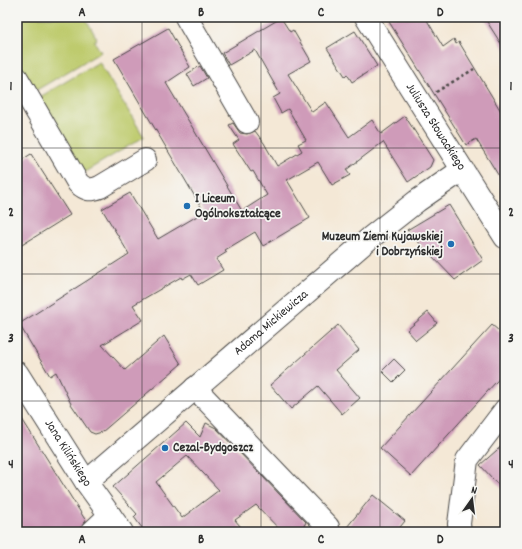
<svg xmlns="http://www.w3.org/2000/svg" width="522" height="549" font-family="Dekko,sans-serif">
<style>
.green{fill:#becb6d;stroke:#747b4c}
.building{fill:#cf9bb9;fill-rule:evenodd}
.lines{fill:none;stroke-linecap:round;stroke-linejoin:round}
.minor-casing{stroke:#494745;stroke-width:24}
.path{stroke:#494745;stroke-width:2.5;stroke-dasharray:3 3;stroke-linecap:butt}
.minor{stroke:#fff;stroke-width:22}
.grid{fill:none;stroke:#2b2b2b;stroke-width:1;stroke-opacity:0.55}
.poi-dot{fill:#1f6fb2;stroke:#f6f6f2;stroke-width:1.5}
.labels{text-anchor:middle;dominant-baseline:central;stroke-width:3.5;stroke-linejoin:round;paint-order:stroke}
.street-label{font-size:13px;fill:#2b2b2b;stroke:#f6f6f2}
.poi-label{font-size:13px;font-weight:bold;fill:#2b2b2b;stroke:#f6f6f2;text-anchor:start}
.neatline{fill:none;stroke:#2b2b2b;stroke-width:1.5}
.grid-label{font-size:13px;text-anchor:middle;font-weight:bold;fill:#2b2b2b}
</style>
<rect width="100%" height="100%" fill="#f6f6f2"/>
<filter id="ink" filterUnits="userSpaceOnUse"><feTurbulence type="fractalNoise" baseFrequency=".025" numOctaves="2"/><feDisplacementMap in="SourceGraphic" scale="8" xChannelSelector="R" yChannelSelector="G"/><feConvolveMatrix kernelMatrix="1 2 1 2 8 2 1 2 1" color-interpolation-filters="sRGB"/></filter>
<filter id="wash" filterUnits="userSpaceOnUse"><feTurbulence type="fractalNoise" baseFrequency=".012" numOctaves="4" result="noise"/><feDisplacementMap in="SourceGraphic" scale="16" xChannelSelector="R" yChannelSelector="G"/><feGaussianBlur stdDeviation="0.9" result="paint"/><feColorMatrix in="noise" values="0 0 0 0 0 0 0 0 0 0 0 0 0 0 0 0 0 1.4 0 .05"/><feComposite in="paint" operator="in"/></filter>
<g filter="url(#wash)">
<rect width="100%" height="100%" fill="#f4e8d6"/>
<g class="green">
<path d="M17 17H85L97 39 94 41 101 52 35 91 17 61Z"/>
<path d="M99 62 144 137 83 173 38 98Z"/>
</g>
<g id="blocks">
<g class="building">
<path d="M386 17H425L443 47 454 39 456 44 459 42 505 118V186L476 139 466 145Z"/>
<path d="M484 17H505V50Z"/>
<path d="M281 18 290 32 293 30 311 61 288 74 312 112 326 102 349 137 372 120 381 134 405 116 433 160 430 167 408 182 383 142 346 170 350 175 332 185 318 162 287 180 310 218 263 246 255 232 225 250 227 252 216 259 223 270 198 285 191 274 182 279 181 277 133 305 143 320 102 345 125 370 164 336 181 364 102 432 95 434 90 432 71 404 56 372 50 376 19 324 129 254 102 209 130 193 158 239 204 212 114 59 168 28 190 67 166 83 242 211 267 195 253 171 251 172 233 144 239 140 229 125 233 123 240 133 247 134 255 131 264 143 277 166 302 151 298 144 306 140 288 109 281 113 273 98 280 94 255 50 229 65 222 53Z"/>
<path d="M355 31 377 66 352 82 347 74 345 76 327 48Z"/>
<path d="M200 66 207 78 194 86 187 74Z"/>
<path d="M31 154 70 215 17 248V163Z"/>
<path d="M449 205 483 260 455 280 407 230Z"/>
<path d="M428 312 437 323 416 340 407 330Z"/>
<path d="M338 325 359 350 336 370 360 398 342 414 318 386 291 409 270 385Z"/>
<path d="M492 325 505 336V372L411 476 380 448Z"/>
<path d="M394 359 405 370 393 382 382 371Z"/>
<path d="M17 411 86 521 81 527 72 532H25L17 519Z"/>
<path d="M186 423 200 437 206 423 216 428 306 522 301 532H282L256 505 235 520 245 532H145L134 517 137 514 113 487ZM187 456 219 490 182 518 156 482Z"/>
<path d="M505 443V492L480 465Z"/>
<path d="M373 495 405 521 396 532H343Z"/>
</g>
</g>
</g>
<g filter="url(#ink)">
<use href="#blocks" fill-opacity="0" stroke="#494745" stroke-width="1"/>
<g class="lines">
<g class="minor-casing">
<g id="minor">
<path d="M186 17 247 122"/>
<path id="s1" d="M366 17 505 237"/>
<path d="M17 78 78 183C86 190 90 191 100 187L145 160"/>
<path id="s2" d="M17 373 86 482 122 532"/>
<path d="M195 388 328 527"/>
<path id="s3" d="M86 482 370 238 417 201 462 170"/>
<path d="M92 532 110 515"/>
<path d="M460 532 459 524 467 460 505 410"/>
</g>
</g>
<path class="path" d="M436 92 474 69"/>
<use href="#minor" class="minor"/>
</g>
</g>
<path class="grid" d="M142 17V532M261 17V532M380 17V532M17 148H505M17 274H505M17 401H505"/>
<g class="poi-dot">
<circle cx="187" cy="206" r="4"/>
<circle cx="451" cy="244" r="4"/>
<circle cx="165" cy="448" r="4"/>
</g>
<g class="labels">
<g class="street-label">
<text stroke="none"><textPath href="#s1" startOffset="130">Juliusza Słowackiego</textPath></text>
<text stroke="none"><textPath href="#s3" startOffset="244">Adama Mickiewicza</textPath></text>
<text stroke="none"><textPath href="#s2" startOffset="95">Jana Kilińskiego</textPath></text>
</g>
<g class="poi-label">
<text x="195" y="199">I Liceum<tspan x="195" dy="15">Ogólnokształcące</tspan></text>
<text x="443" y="237" text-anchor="end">Muzeum Ziemi Kujawskiej<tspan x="443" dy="15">i Dobrzyńskiej</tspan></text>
<text x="173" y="448">Cezal-Bydgoszcz</text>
</g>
</g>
<rect width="522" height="549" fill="none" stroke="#f6f6f2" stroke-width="44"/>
<g transform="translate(472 499) rotate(14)" stroke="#f6f6f2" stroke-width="3" paint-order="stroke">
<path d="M0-3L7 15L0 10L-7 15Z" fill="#2b2b2b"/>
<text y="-6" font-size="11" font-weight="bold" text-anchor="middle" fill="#2b2b2b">N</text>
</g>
<rect x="22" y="22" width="478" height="505" class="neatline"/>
<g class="grid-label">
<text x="82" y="16">A</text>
<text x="201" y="16">B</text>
<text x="321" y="16">C</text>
<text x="440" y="16">D</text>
<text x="11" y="90">1</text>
<text x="511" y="90">1</text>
<text x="11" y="216">2</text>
<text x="511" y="216">2</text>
<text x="11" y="342">3</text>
<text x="511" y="342">3</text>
<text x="11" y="468">4</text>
<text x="511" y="468">4</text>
<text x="82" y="543">A</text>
<text x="201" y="543">B</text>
<text x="321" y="543">C</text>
<text x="440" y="543">D</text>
</g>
</svg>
